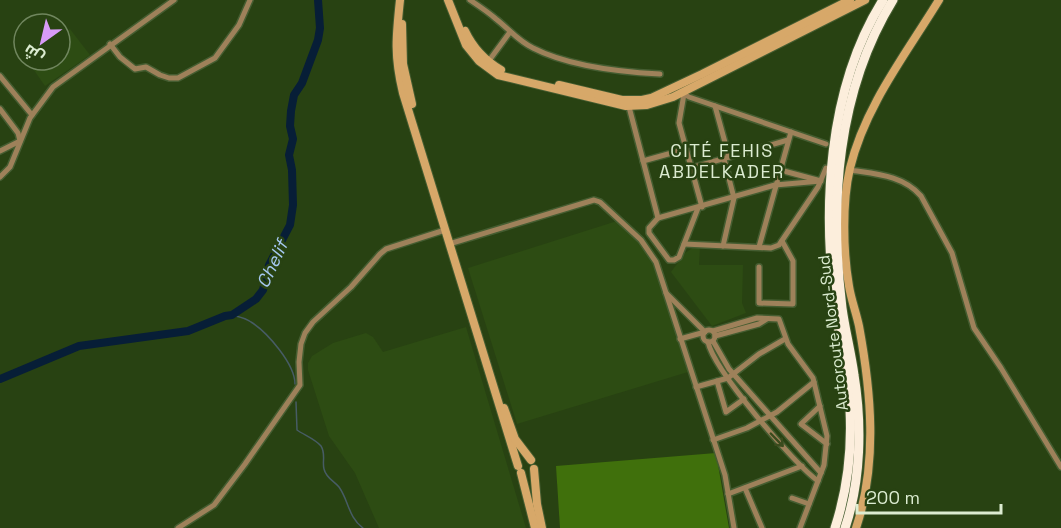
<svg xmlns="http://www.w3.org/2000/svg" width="1061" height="528" font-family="'Space Grotesk',Cairo,sans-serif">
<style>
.built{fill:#2d4c13}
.pitch{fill:#40700c}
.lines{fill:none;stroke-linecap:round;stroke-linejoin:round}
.stream{stroke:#475c65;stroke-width:1.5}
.river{stroke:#071e37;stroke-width:8}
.street-casing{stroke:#455d31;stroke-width:8}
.secondary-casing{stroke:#455d31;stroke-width:10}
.highway-casing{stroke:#455d31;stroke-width:11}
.street{stroke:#9e815a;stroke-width:5}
.secondary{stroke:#d7a869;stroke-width:8}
.highway{stroke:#fceedc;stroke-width:9}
.oneway{stroke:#3a4b1d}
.labels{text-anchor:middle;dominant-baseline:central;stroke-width:5;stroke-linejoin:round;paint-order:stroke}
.street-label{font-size:16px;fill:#dcecd1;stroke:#284212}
.neighbourhood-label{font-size:18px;letter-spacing:1.5px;fill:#dcecd1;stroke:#284212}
.water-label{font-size:18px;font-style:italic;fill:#a6c8f1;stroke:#284212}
</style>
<rect width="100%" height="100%" fill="#284212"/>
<g class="built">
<path d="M70 29 90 55 45 86 27 60H60V35Z"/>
<path d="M617 221 653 255 688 372 517 424 468 268Z"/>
<path d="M694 247H700L699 265H743L742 303 746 313 712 326 671 272 685 253Z"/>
<path d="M466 327 526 528H379L355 473 329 436 308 370V363L312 356 333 343 366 333 373 337 383 352Z"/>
</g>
<path class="pitch" d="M716 453 729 528H560L556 466Z"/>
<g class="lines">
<g class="stream">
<path d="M232 315C239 317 245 318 251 322 267 332 295 364 295 384"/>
<path d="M296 402 297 430C304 435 315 439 321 446 326 454 322 462 324 469 326 478 334 481 339 487 349 501 348 517 363 528"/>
</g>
<path class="river" d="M0 379 79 346 188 331 225 316 232 315 256 299 263 290 269 265 290 225 293 205 292 170 289 155 293 139 290 126 291 111 294 95 302 83 318 40 320 28 318 0"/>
<g class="street-casing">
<g id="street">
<path d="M470 0C479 6 488 12 496 19 509 29 518 41 533 48 568 66 621 72 660 74"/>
<path d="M110 44 120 57 135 69 146 67 160 75 169 78H178L215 58 239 25 250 0"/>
<path d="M488 62 510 32"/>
<path d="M0 76 32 115"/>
<path d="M681 92 689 97 826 144"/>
<path d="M684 94 679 123 702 207"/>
<path d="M628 103 658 218 649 228V233L669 260H674L679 257 698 208"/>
<path d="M715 106 729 157"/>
<path d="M0 109 18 133 20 141 0 151"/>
<path d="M643 161 686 149"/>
<path d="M691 168 788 140"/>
<path d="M850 170C875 174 903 175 921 196L952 253 974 328 1001 368 1061 467"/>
<path d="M0 177 10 167 30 118 53 87 174 0"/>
<path d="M658 218 775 185 821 181 780 170"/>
<path d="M449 244 594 200 600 202 641 240 656 262 725 475 734 528"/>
<path d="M684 244 771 248 779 245 818 187 826 168"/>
<path d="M723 246 734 198 724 159"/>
<path d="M759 247 791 132"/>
<path d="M759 267V303L793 304V261L782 241"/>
<path d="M666 293 705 332"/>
<circle cx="709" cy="336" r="6"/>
<path d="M713 331 757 318 779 319 788 344 813 378 827 436 824 465 800 528"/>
<path d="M715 336 759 324 767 319"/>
<path d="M680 339 705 332"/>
<path d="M713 341 729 369 821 473"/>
<path d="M708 342C714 370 793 463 818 481"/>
<path d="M717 381 726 412 744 399"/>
<path d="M696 387 728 378 759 354 785 339"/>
<path d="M820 406 801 424 827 444"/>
<path d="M713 440 747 428 777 412 814 382"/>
<path d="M745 488 762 528"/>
<path d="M728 494 802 466"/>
<path d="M792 498 809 504"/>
<path d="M178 528 214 505 245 464 300 385 299 362 301 344 305 333 313 322 351 287 380 254 386 249 445 230"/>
</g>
</g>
<g class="secondary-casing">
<g id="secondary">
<path d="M400 0C396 37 394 56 403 93L518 466"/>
<path d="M448 0 466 45 479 61 498 75 626 106 647 105 673 97 865 0"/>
<path d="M402 24 403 64 412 104"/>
<path d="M465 31C473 48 484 60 501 70"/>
<path d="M559 85 622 100H642L651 98 702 74 850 0"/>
<path d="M504 408 515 439 531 460"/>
<path d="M534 469 537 504 542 528"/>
<path d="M521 473 535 528"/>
<path d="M856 528C878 463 871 391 859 326 856 312 851 299 849 286 843 252 842 202 850 168 865 106 906 54 939 0"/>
</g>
</g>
<g class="highway-casing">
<g id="highway">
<path d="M835 528C847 491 852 449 850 410 848 377 840 344 836 311 822 210 827 89 883 0"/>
<path d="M845 528C861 481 862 424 854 375 851 353 845 330 842 308 829 204 837 91 893 0"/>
</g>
</g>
<use href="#street" class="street"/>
<use href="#secondary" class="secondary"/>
<use href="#highway" class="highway"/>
</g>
<defs><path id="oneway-shaft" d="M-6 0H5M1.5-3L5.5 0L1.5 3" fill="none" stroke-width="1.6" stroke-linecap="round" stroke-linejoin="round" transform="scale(1.5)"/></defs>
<use class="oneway" href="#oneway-shaft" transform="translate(777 440) rotate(46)"/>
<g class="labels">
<g class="street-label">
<text transform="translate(833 333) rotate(-97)">Autoroute Nord-Sud</text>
</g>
<g class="neighbourhood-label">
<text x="722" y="150">CITÉ FEHIS<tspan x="722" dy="21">ABDELKADER</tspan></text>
</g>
<g class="water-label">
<text transform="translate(272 264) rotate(-65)">Chelif</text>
</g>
</g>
<g transform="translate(42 42) rotate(214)"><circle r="28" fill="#284212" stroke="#70865e" stroke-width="1.5"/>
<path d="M0-4.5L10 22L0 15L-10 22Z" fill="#d89bf8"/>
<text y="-9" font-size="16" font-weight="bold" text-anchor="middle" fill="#dcecd1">ش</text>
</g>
<path d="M857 504v9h144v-9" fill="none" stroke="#dcecd1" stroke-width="3"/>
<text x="866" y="504" font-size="18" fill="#dcecd1" stroke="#284212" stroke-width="4.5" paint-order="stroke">200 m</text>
</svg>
